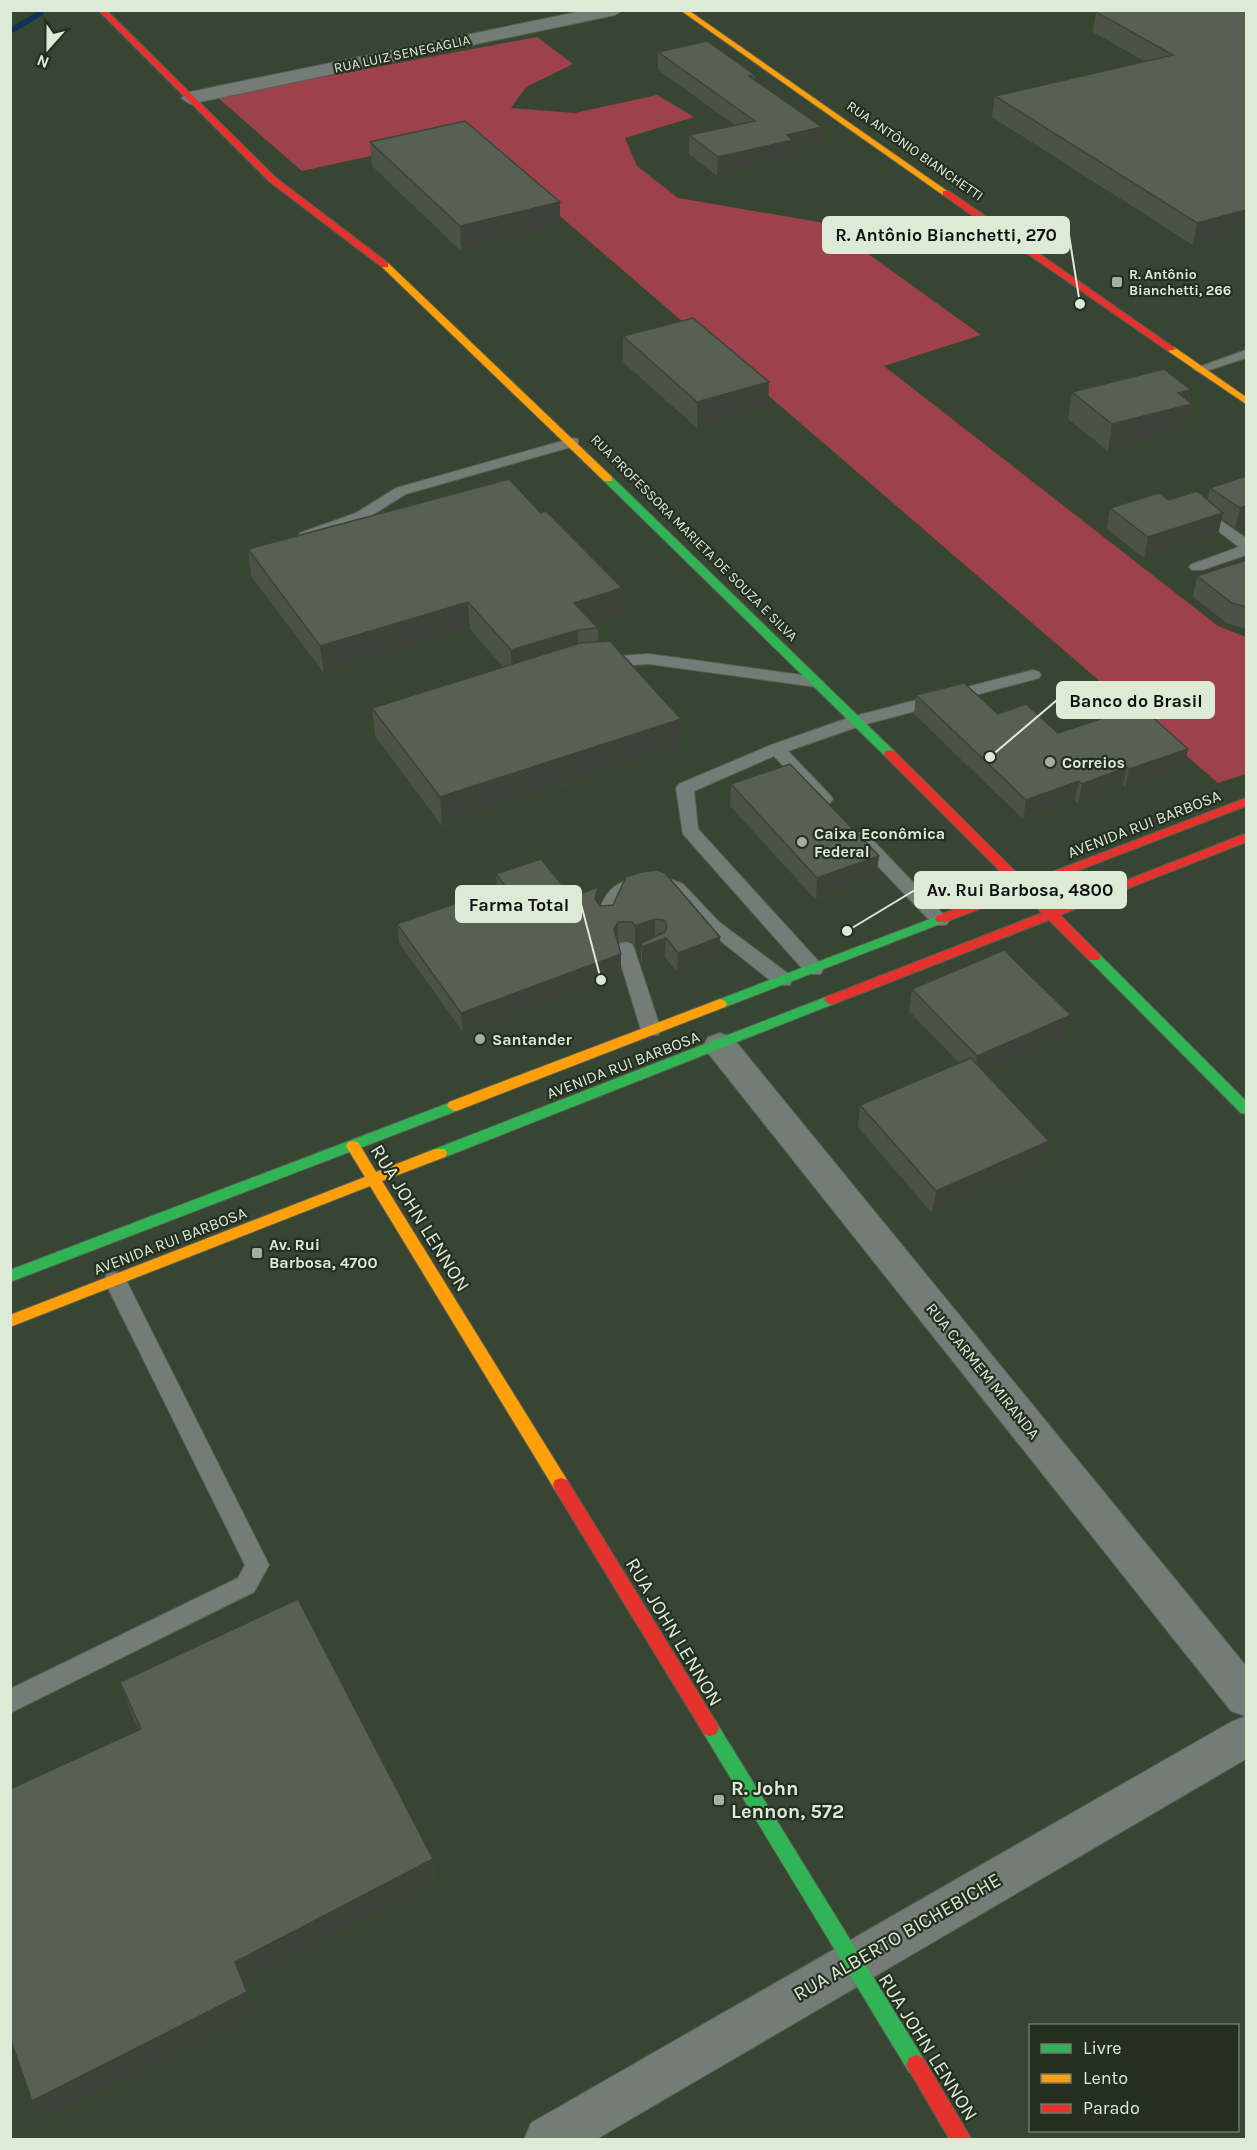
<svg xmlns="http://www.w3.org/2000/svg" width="1257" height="2150" font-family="Karla,sans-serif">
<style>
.green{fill:#9d424c}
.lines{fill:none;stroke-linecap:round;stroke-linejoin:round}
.stream{stroke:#123357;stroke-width:6}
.lane-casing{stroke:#576152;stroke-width:2}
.street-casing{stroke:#576152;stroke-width:2}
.fast-casing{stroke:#576152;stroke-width:2}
.slow-casing{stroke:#576152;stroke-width:2}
.jam-casing{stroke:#576152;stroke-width:2}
.lane{fill:#747c78;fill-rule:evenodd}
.street{fill:#747c78;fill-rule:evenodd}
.fast{fill:#30b455;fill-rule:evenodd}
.slow{fill:#ff9f0a;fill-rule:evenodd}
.jam{fill:#e5322d;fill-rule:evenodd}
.wall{fill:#4b5347}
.shaded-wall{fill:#3d4339}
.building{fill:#576052;stroke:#3d4339;stroke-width:1.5}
.poi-dot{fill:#a4b09d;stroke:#252f20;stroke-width:2}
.labels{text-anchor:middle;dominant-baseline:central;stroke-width:4.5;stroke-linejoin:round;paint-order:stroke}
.far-street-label{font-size:14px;fill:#ddead6;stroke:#252f20}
.far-poi-label{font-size:14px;font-weight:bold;fill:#ddead6;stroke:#252f20;text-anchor:start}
.poi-label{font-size:16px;font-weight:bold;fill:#ddead6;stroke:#252f20;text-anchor:start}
.street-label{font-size:16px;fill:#ddead6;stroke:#252f20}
.near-street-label{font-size:20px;fill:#ddead6;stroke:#252f20}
.near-poi-label{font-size:20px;font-weight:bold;fill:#ddead6;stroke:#252f20;text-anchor:start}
.leader{fill:none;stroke:#ddead6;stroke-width:2}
.callout-dot{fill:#ddead6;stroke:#252f20;stroke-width:2}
.callout{fill:#ddead6;stroke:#ddead6;stroke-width:2}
.callout-label{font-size:18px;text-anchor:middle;font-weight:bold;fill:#111}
</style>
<rect width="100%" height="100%" fill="#394533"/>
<path class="green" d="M537 37 573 64 526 87 511 108 575 113 657 95 694 117 625 138 637 166 678 198 825 223 981 335 884 366 1218 626 1246 637V774L1218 783 466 135 302 171 217 97Z"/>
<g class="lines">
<path class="stream" d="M10 31 41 13"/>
<g class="lane-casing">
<g id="lane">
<path d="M1246 350V358L1200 373 1193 369Z"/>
<path d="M573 438 578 439V445L406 494 366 519 310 539 305 540 298 536 300 533 356 513 396 488Z"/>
<path d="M1201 507 1246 538V555L1202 570H1192L1189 567 1192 564 1239 547 1196 514 1194 511 1196 508Z"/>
<path d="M649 654 816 677 824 682 816 687 649 664 602 667 594 662 602 657Z"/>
<path d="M1033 670 1039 672 1041 675 1039 678 863 725 788 751 830 795 833 799 830 803H818L774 756 694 791 698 829 821 964 823 969 821 974H807L683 834 676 788 679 784 771 745 851 717Z"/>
<path d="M861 832 867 834 946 917 949 921 946 925H934L855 842 852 838Z"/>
<path d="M659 875 683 884 719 922 790 975 792 980 790 985H776L707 930 671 892 657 887 638 889 624 895 618 905 612 923H600L597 919C605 882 625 878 659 875Z"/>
<path d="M625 942 632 944 634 948 661 1030 658 1035H644L641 1030 616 948 618 944Z"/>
<path d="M115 1272 123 1274 126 1280 269 1565 254 1592 10 1713V1689L238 1578 245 1565 104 1280 107 1274Z"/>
</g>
</g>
<g class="street-casing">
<g id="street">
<path d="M587 10H623L615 15 190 104 181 98 190 92Z"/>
<path d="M720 1033 732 1037 1246 1666V1759L595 2140H524L531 2123 1231 1722 1246 1716 1231 1711 708 1053 704 1045 708 1037Z"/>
</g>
</g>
<g class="fast-casing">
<g id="fast">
<path d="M608 476 612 477 894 751 896 754 894 757H886L604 481 603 479Z"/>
<path d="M941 915 947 919 945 922 725 1007H715L713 1004 715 1001Z"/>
<path d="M1094 953 1099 954 1246 1101V1114L1241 1113 1089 960 1088 957Z"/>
<path d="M831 995 838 1000 836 1003 445 1157H435L433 1153 435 1149Z"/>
<path d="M454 1101 461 1106 459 1110 10 1282V1270Z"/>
<path d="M710 1720 716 1722 923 2058 926 2065 923 2072 916 2075 909 2072 704 1734 701 1728 704 1722Z"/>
</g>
</g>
<g class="slow-casing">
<g id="slow">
<path d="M680 10H688L950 193 943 195Z"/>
<path d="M382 263H388L612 477V481H604L382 267Z"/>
<path d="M1168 347H1174L1246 397V404L1168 351Z"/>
<path d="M720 999 725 1001 727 1004 725 1007 459 1110 454 1111 447 1106 449 1102Z"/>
<path d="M353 1141 358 1142 376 1172 435 1149H445L447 1153 445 1157 382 1181 567 1480 569 1485 567 1490 561 1492 555 1490 370 1186 10 1327V1315L365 1177 346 1146 348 1142Z"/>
</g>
</g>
<g class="jam-casing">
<g id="jam">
<path d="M98 10H106L276 178 388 263V267H382L270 182Z"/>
<path d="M943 191H949L1176 349 1168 351 943 195Z"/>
<path d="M890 750 894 751 1026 882 1246 798V806L1032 888 1053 909 1242 835 1246 834V842L1060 915 1099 954 1100 957 1099 960H1089L1049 920 831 1005 824 1000 826 997 1042 913 1022 893 945 922H937L935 919 937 916 1015 886 886 757 884 754 886 751Z"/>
<path d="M561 1478 567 1480 716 1722 719 1728 716 1734 710 1736 704 1734 555 1490 553 1485 555 1480Z"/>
<path d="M916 2055 923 2058 972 2140H950L906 2065 909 2058Z"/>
</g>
</g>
<use href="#lane" class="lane"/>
<use href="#street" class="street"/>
<use href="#fast" class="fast"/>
<use href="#slow" class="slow"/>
<use href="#jam" class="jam"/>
</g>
<g class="wall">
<path d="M1246 10V231L1193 245 992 117 995 96 1144 61 1093 32 1096 12Z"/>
<path d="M658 52 755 75V80L821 146 793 152 792 159 717 176 689 154V135L735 125 658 70Z"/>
<path d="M370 142 560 227 461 251 372 166Z"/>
<path d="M623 336 768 408 697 428 623 362Z"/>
<path d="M1191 390 1189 401 1186 430 1108 451 1068 419 1072 392Z"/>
<path d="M1246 476V524L1235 528 1221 518 1218 534 1144 558 1107 529 1110 508 1169 500H1207L1210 488Z"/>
<path d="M541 513 622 588V615L594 624 598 628V642L681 719V747L442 826 375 736 372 708 503 667 470 629 324 673 251 576 248 549Z"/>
<path d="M1246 560V629L1227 623 1193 597 1197 576Z"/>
<path d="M916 695 998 714 1058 733 1188 749 1184 767 1125 788 1123 785 1078 803 1075 800 1023 819 914 714Z"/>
<path d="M731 784 879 856 876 878 816 900 730 806Z"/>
<path d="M496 874 572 897 598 887V904L600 906 613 905 626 877 719 956 677 972 665 957 642 966 641 962V943L635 945 632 942H618L621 954V974L463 1032 399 943 397 924 497 888Z"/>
<path d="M912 989 1071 1015 1067 1037 985 1073 1049 1141 1044 1163 932 1213 858 1127 860 1105 959 1063 909 1011Z"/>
<path d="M120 1682 433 1859 436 1883 244 1984 254 2014 43 2122 139 1730 129 1708Z"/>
</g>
<g class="shaded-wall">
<path d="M519 10H537L520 14Z"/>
<path d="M822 127 821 146 793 152 792 159 717 176 718 157 787 135Z"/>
<path d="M560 202V227L461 251 460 226Z"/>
<path d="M1246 210V231L1193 245 1197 223Z"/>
<path d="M769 382 768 408 697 428V402Z"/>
<path d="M1191 390 1188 405 1192 404 1186 430 1108 451 1112 424 1178 393Z"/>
<path d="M1246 506V524L1235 528 1240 508Z"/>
<path d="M1223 513 1218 534 1144 558 1148 537Z"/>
<path d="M622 588V615L575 630 574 603Z"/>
<path d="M468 602 470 629 324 673 320 646Z"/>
<path d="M578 630V657L512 677 511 650Z"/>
<path d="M681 719V747L442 826 440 797Z"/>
<path d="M1188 749 1184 767 1125 788 1129 769Z"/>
<path d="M1127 767 1123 785 1078 803 1082 784Z"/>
<path d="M1079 781 1075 800 1023 819 1026 800Z"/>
<path d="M879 856 876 878 816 900 817 878Z"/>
<path d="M598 887V906L595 899Z"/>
<path d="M655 919V938L635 945V926Z"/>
<path d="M618 922V942L614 929Z"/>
<path d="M720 937 719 956 677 972 678 953Z"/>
<path d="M666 938 665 957 642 966V947Z"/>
<path d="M621 954V974L463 1032 461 1013Z"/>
<path d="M1071 1015 1067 1037 974 1078 977 1056Z"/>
<path d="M1049 1141 1044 1163 932 1213 936 1191Z"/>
<path d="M433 1859 436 1883 242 1985 235 1962Z"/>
<path d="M247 1992 254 2014 43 2122 32 2101Z"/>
</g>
<g class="building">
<path d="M1102 10H1246V210L1197 223 995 96 1173 55 1096 12Z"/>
<path d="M707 41 755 75 749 76 822 127 787 135 793 140 718 157 689 135 755 121 658 52Z"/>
<path d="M465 121 560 202 460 226 370 142Z"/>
<path d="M693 318 769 382 697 402 623 336Z"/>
<path d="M1164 369 1191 390 1178 393 1192 404 1112 424 1072 392Z"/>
<path d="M1246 476V506L1240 508 1210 488Z"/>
<path d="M509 479 541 513 546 511 622 588 574 603 598 628 578 630 511 650 468 602 320 646 248 549Z"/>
<path d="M1197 491 1223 513 1148 537 1110 508 1159 493 1169 500Z"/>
<path d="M1246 560V607L1232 603 1197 576Z"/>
<path d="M610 641 681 719 440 797 372 708 580 643Z"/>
<path d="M964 683 998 714 1026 704 1058 733 1140 706 1188 749 1129 769 1127 767 1082 784 1079 781 1026 800 916 695Z"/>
<path d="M790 764 879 856 817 878 731 784Z"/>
<path d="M541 859 572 897 598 887 595 899 600 906 613 905 626 877 641 872 657 870 665 873 720 937 678 953 666 938 642 947 641 943 665 932 667 926 664 920 655 919 635 926 632 922H618L614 929 621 954 461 1013 397 924 505 886 496 874Z"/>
<path d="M1004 950 1071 1015 977 1056 912 989Z"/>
<path d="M971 1058 1049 1141 936 1191 860 1105Z"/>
<path d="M298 1599 433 1859 235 1962 247 1992 32 2101 10 2038V1789L141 1729 120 1682Z"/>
</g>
<g class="poi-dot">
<rect x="1111" y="276" width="12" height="12" rx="3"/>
<circle cx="1050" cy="762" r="6"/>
<circle cx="802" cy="842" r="6"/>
<circle cx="480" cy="1039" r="6"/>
<rect x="251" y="1247" width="12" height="12" rx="3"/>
<rect x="713" y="1794" width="12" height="12" rx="3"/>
</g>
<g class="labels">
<g class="far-street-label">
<text transform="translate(402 54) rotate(-12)">RUA LUIZ SENEGAGLIA</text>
<text transform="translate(915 151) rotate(35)">RUA ANTÔNIO BIANCHETTI</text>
<text transform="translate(694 538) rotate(45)">RUA PROFESSORA MARIETA DE SOUZA E SILVA</text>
</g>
<g class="far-poi-label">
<text x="1129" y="274">R. Antônio<tspan x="1129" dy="16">Bianchetti, 266</tspan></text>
</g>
<g class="poi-label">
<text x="1062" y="762">Correios</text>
<text x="814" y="833">Caixa Econômica<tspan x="814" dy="18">Federal</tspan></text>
<text x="492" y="1039">Santander</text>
<text x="269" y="1244">Av. Rui<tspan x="269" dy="18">Barbosa, 4700</tspan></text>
</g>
<g class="street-label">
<text transform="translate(1144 824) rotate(-21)">AVENIDA RUI BARBOSA</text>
<text transform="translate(623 1065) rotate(-21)">AVENIDA RUI BARBOSA</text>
<text transform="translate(170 1241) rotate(-21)">AVENIDA RUI BARBOSA</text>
<text transform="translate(983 1371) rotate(51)">RUA CARMEM MIRANDA</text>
</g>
<g class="near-street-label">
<text transform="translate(420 1218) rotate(58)">RUA JOHN LENNON</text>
<text transform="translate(674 1632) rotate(59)">RUA JOHN LENNON</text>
<text transform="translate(897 1937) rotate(-30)">RUA ALBERTO BICHEBICHE</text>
<text transform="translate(928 2047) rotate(58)">RUA JOHN LENNON</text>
</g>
<g class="near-poi-label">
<text x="731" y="1788">R. John<tspan x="731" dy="23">Lennon, 572</tspan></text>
</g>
</g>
<path class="leader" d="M1080 304L1069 235M990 757L1057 700M847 931L915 890M601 980L581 904"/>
<g class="callout-dot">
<circle cx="1080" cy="304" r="6"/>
<circle cx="990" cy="757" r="6"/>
<circle cx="847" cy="931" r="6"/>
<circle cx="601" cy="980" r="6"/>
</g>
<g class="callout">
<rect x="823" y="217" width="246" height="36" rx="6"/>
<rect x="1057" y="682" width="157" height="36" rx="6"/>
<rect x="915" y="872" width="211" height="36" rx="6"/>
<rect x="456" y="886" width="125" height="36" rx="6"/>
</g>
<g class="callout-label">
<text x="946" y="241">R. Antônio Bianchetti, 270</text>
<text x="1136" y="707">Banco do Brasil</text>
<text x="1020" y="896">Av. Rui Barbosa, 4800</text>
<text x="519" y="911">Farma Total</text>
</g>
<rect width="1257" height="2150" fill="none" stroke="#ddead6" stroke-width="24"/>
<rect x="1029" y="2024" width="210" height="108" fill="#252f20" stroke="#6f7a69" stroke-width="1.5"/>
<rect x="1041" y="2044" width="30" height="9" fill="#30b455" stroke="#6f7a69" stroke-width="1.5"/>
<text x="1083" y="2054" font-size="18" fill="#ddead6">Livre</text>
<rect x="1041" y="2074" width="30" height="9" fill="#ff9f0a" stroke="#6f7a69" stroke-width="1.5"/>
<text x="1083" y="2084" font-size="18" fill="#ddead6">Lento</text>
<rect x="1041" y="2104" width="30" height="9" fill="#e5322d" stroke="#6f7a69" stroke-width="1.5"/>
<text x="1083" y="2114" font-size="18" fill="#ddead6">Parado</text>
<g transform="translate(48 48) rotate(201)" stroke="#252f20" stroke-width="4.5" paint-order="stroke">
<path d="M0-4.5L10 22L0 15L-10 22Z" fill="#ddead6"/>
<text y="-9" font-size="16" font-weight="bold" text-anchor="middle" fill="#ddead6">N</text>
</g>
</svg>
